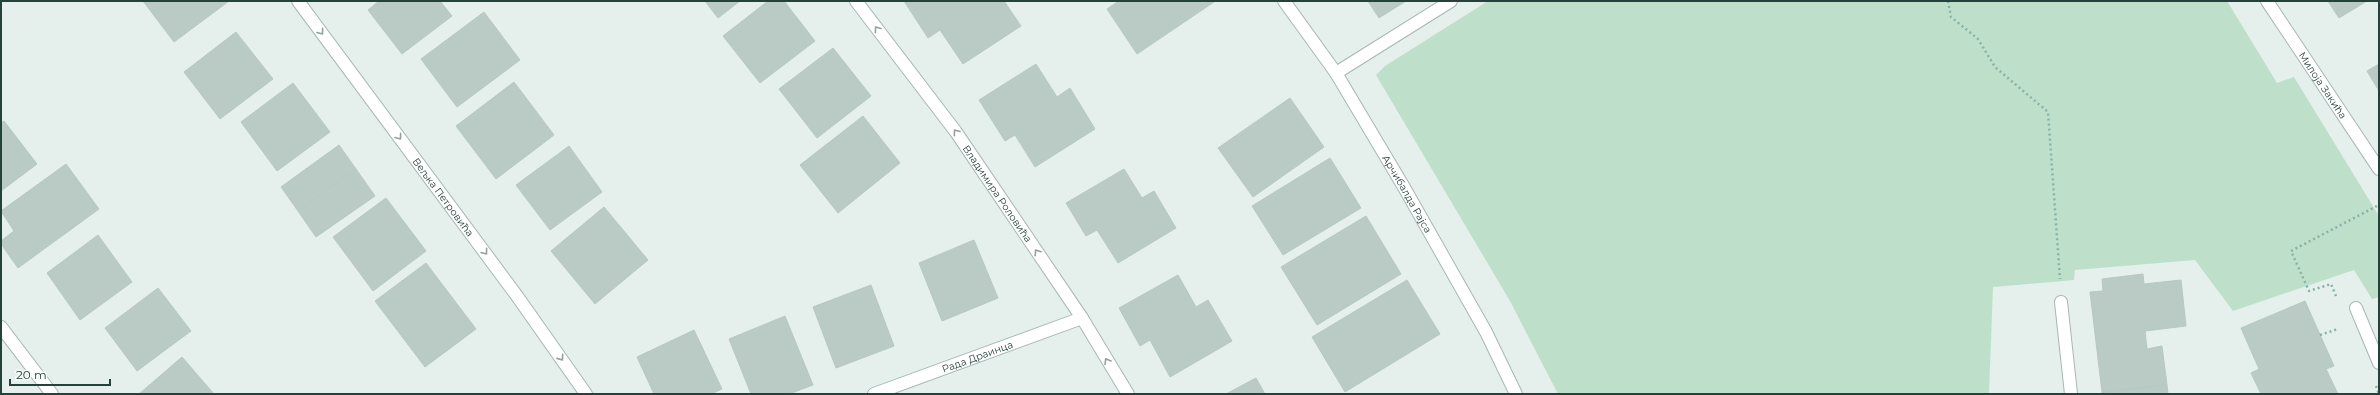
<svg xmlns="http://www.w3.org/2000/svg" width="2380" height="395" font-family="Montserrat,sans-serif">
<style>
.green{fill:#bee0ca}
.building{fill:#bacac5;stroke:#b7c9c3}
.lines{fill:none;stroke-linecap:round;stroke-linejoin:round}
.minor-casing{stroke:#a7b7b3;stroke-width:14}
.path{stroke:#86b2a8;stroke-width:2.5;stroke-dasharray:2 3;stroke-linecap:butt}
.minor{stroke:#fff;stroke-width:12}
.oneway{stroke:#92a09e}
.labels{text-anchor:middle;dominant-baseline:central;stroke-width:3;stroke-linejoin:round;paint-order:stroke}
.street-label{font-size:10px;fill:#24413c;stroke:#f6fbf9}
</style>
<rect width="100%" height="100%" fill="#e5efeb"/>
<path class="green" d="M1488 1H2227L2277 83 2294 77 2379 216V297L2372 299 2354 270 2233 311 2195 260 2075 270 2074 280 1993 287 1989 394H1558L1510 301 1376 75 1385 66Z"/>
<g class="building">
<path d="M143 1H229L174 42Z"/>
<path d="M379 1H440L452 16 402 54 368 10Z"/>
<path d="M705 1H740L718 18Z"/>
<path d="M768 1H784L815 41 760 83 723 36Z"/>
<path d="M904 1H1004L1021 26 963 64 940 30 928 38Z"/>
<path d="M1119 1H1213L1214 2 1137 54 1107 9Z"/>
<path d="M1368 1H1406L1379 18Z"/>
<path d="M2328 1H2367L2339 18Z"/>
<path d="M484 12 520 60 457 107 421 59Z"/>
<path d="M236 32 273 79 220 119 184 72Z"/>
<path d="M833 48 871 96 817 138 779 89Z"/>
<path d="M1036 64 1057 97 1070 88 1095 129 1035 167 1015 135 1005 141 979 100Z"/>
<path d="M2379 64V91L2367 71Z"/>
<path d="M514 82 554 135 496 179 456 126Z"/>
<path d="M293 83 330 132 277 171 241 122Z"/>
<path d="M1290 98 1324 147 1253 197 1218 148Z"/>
<path d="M863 116 900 163 838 213 800 165Z"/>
<path d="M4 121 37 164 1 191V123Z"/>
<path d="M339 145 356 169 298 211 281 187Z"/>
<path d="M569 146 602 192 550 230 516 185Z"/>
<path d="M1330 158 1361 208 1283 255 1252 206Z"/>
<path d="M66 164 99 209 18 268 1 244V241L14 231 1 211Z"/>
<path d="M356 169 375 196 316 237 298 211Z"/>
<path d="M1124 169 1142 198 1154 191 1176 228 1118 263 1097 230 1086 236 1066 203Z"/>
<path d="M386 198 426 251 373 291 333 237Z"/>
<path d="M604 207 648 260 595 304 551 251Z"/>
<path d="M1366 216 1401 274 1317 325 1281 267Z"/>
<path d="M98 235 132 282 80 320 47 273Z"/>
<path d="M974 240 998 298 942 321 919 263Z"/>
<path d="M426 263 476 329 425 367 375 301Z"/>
<path d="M2143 274 2144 284 2181 280 2186 326 2145 331 2147 349 2162 346 2167 385 2102 392 2090 292 2103 291 2102 279Z"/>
<path d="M1178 275 1196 307 1208 300 1232 341 1170 377 1150 340 1140 346 1119 308Z"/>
<path d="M1407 280 1440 334 1345 392 1312 337Z"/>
<path d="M871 285 894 346 836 368 813 307Z"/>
<path d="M158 288 191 331 137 371 105 328Z"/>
<path d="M2305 301 2334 366 2326 369 2338 394H2261L2251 373 2259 369 2241 328Z"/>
<path d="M785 316 813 385 789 394H751L729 339Z"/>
<path d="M694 330 722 389 711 394H654L637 357Z"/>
<path d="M182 357 214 394H139Z"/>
<path d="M1256 378 1265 394H1226Z"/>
<path d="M2167 385 2168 394H2102V392Z"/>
</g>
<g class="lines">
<g class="minor-casing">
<g id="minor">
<path id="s1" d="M298 1 517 296 586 394"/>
<path id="s2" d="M856 1 956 132 1082 318 1128 394"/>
<path id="s3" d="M1284 1 1336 73 1405 189 1486 332 1516 394"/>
<path id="s4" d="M2267 1 2379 169"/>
<path d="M1336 73 1451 1"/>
<path d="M2061 302 2071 394"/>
<path d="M2356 308 2379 363"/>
<path d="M1 327 52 394"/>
<path id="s5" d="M874 394 1082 318"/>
</g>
</g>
<g class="path">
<path d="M1948 1 1951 17 1978 39 1995 67 2048 112 2060 279"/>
<path d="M2336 296 2331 284 2309 291 2291 251 2377 206"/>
<path d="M2320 335 2338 329"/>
<path d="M2376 386 2379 394"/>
</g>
<use href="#minor" class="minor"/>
</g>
<defs><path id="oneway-chevron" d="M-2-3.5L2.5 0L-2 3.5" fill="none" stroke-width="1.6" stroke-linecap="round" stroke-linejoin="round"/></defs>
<g class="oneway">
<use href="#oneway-chevron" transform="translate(877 29) rotate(-127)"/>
<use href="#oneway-chevron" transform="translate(321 32) rotate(53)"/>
<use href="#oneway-chevron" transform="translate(956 132) rotate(-126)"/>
<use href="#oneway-chevron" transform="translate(399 137) rotate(53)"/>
<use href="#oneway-chevron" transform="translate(485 252) rotate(53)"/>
<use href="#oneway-chevron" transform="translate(1037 252) rotate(-124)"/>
<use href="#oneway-chevron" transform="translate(561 358) rotate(55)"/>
<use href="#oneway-chevron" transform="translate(1107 361) rotate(-121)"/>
</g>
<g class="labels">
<g class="street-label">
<text stroke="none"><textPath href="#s4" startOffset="101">Милоја Закића</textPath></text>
<text stroke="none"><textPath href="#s3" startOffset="229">Арчибалда Рајса</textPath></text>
<text stroke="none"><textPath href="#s2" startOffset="239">Владимира Роловића</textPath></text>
<text stroke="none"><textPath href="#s1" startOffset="244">Вељка Петровића</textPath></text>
<text stroke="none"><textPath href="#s5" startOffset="110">Рада Драинца</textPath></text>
</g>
</g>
<rect width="2380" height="395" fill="none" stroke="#24413c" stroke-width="4"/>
<path d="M10 379v6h100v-6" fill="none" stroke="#24413c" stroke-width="2"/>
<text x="16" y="379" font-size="12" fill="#24413c" stroke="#f6fbf9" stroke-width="3" paint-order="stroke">20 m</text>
</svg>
